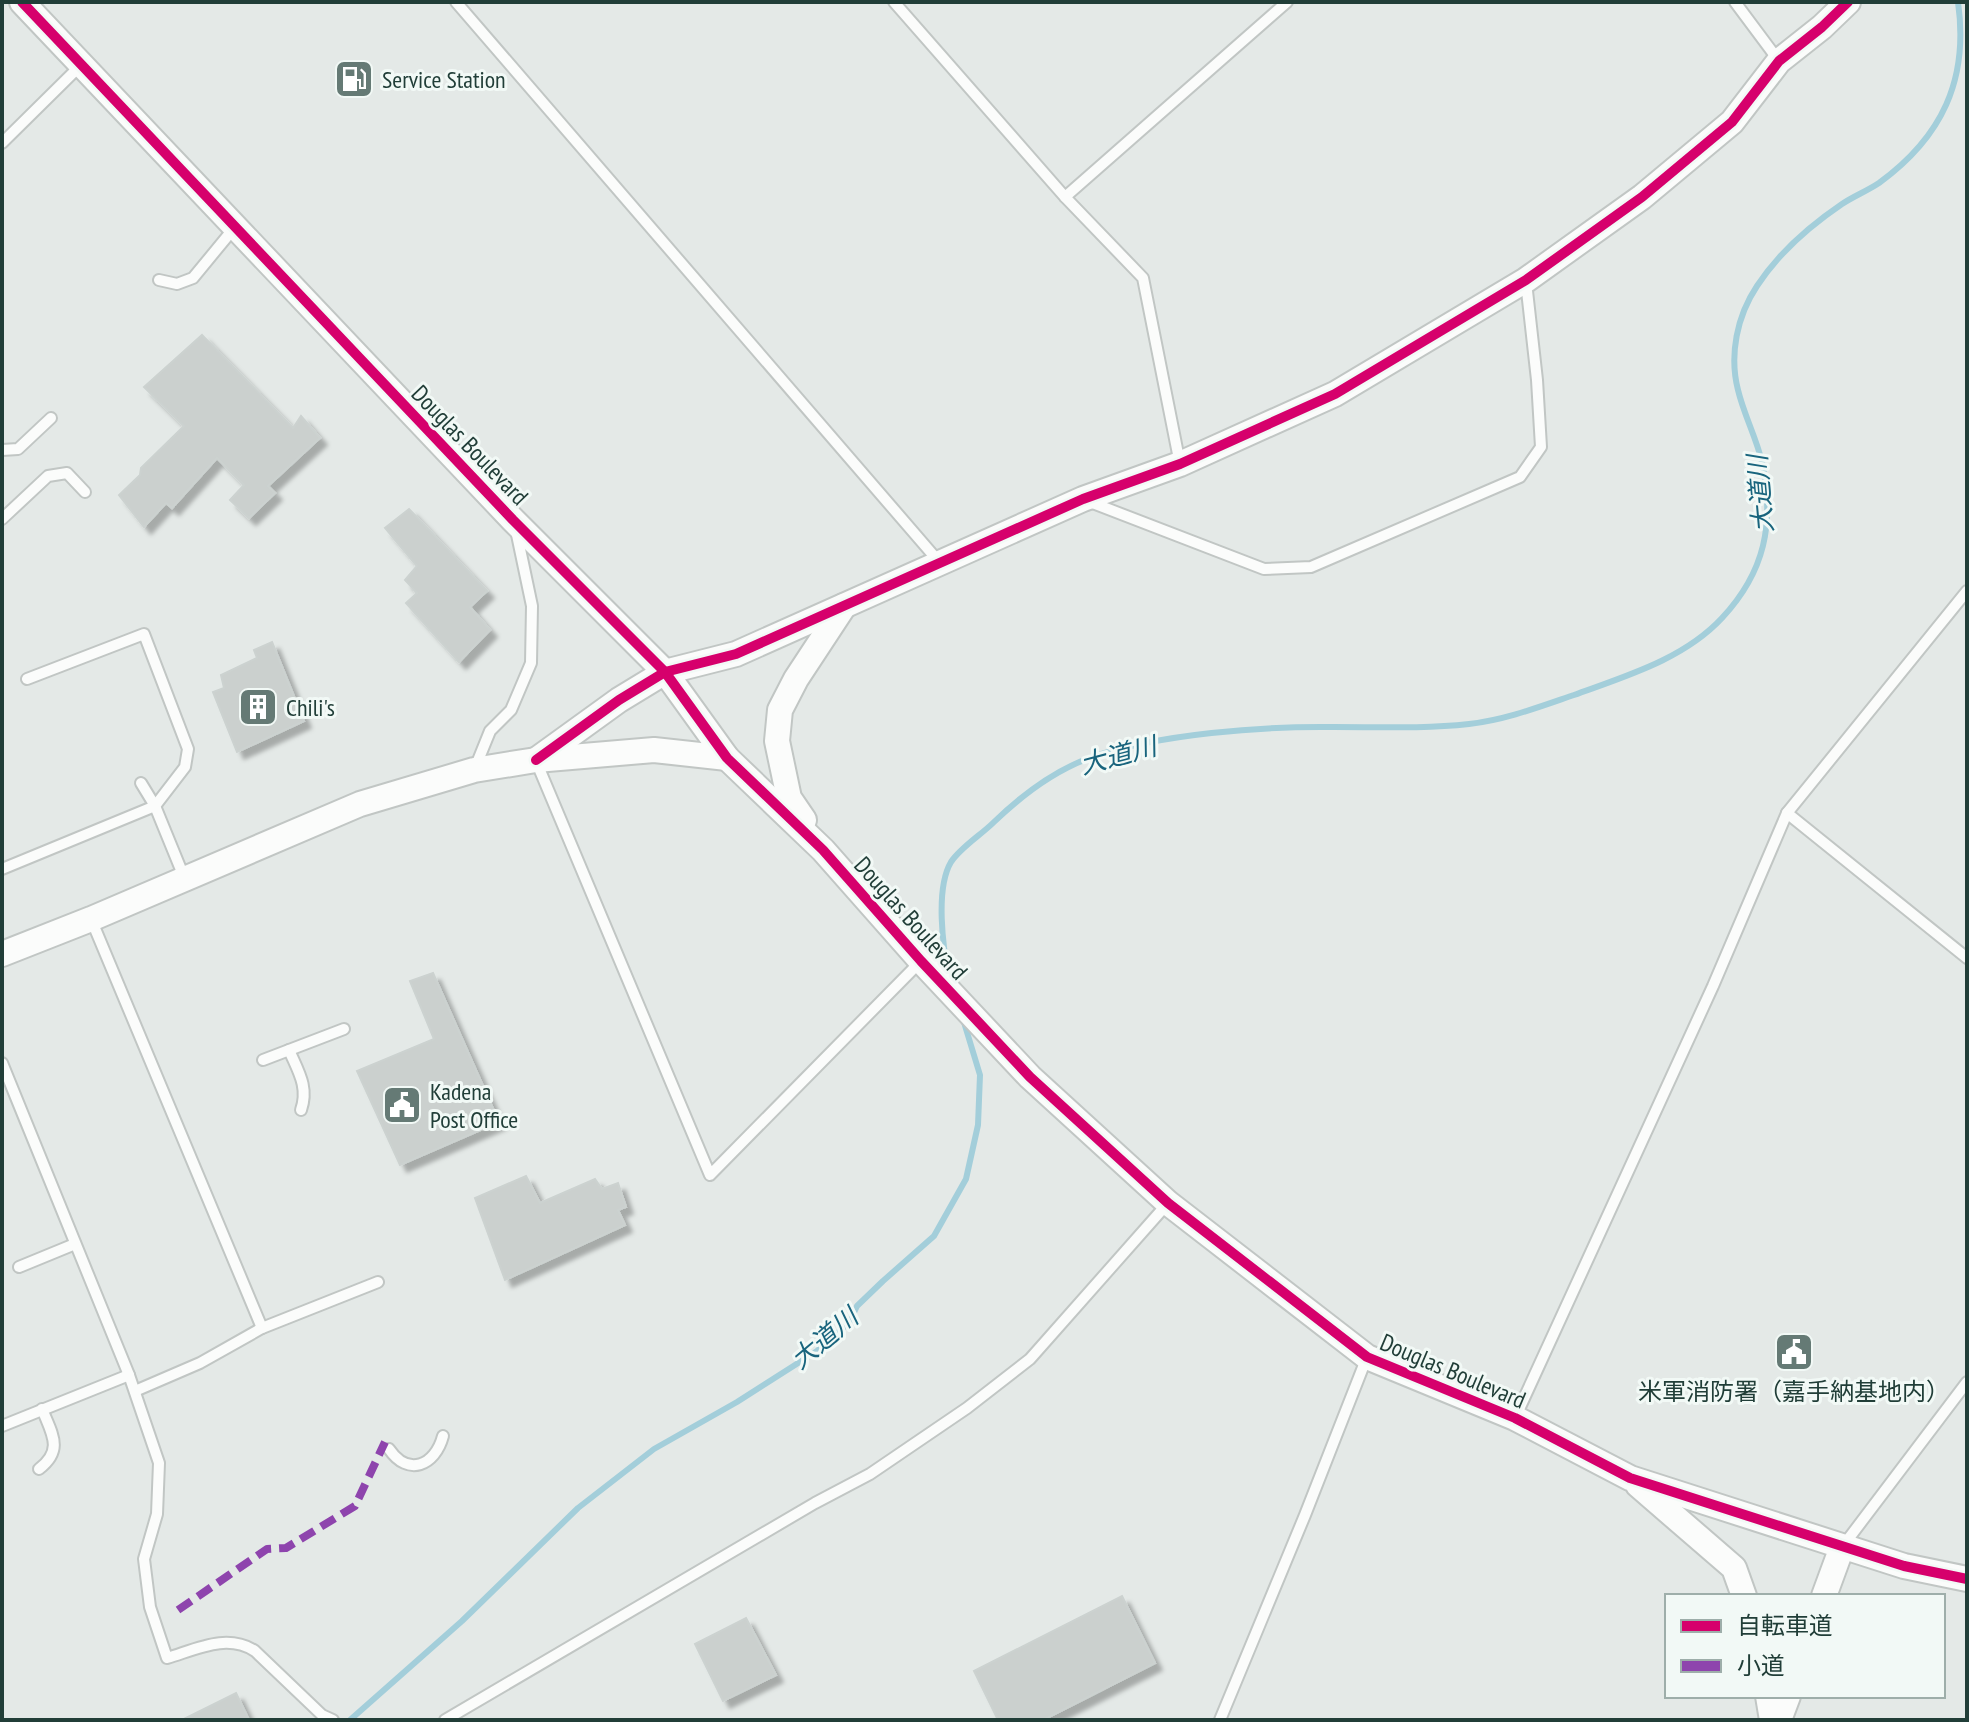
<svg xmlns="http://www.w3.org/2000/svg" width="1969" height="1722" font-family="'PT Sans Narrow','Noto Sans JP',sans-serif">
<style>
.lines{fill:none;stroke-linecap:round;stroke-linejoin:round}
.stream{stroke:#a3ceda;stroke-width:6}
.building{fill:#cbd0ce;stroke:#ccd2d0;stroke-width:2;filter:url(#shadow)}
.service-casing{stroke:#c1c6c4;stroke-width:14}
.tertiary-casing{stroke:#c1c6c4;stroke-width:28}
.service{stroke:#fbfcfb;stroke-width:10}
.tertiary{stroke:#fbfcfb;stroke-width:24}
.quiet{stroke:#8e44ad;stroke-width:8;stroke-dasharray:16 8;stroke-linecap:butt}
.cycleway-casing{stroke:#f2f9f6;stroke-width:15}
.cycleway{stroke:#d6006c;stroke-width:10}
.labels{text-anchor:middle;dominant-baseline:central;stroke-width:6;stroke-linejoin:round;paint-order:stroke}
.poi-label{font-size:24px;fill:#213e38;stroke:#f2f9f6;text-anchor:start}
.street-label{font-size:24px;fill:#213e38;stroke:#f2f9f6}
.water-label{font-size:26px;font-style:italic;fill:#18647d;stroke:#f2f9f6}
</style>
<defs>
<filter id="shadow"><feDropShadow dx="7" dy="7" stdDeviation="2" flood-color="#0004"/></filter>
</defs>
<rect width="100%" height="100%" fill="#e4e9e7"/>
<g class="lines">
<g class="stream">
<path d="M949 978C943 948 935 889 951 862 961 847 981 835 994 822 1022 795 1055 770 1092 757 1160 734 1262 726 1334 727 1379 727 1424 729 1469 724 1505 720 1539 707 1574 695 1626 676 1684 659 1722 618 1765 572 1775 523 1762 462 1756 437 1744 415 1738 390 1729 355 1737 316 1757 286 1778 254 1811 225 1842 204 1854 196 1867 191 1879 183 1942 137 1969 80 1958 2"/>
<path d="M350 1720 462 1621 578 1508 654 1449 737 1402 817 1351 849 1323 857 1306 883 1281 934 1236 966 1179 978 1125 980 1075 963 1019"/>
</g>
</g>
<g class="building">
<path d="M202 335 293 428 301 416 320 438 268 486 275 493 249 518 230 500 244 485 217 458 172 508 166 503 144 527 119 495 140 475 141 468 184 426 144 387Z"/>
<path d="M409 509 487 591 470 607 490 630 459 662 406 603 417 593 405 580 417 566 385 528Z"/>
<path d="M272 642 304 721 237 752 213 692 224 688 221 675 257 658 254 650Z"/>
<path d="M433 973 499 1122 400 1165 357 1071 434 1039 410 981Z"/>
<path d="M526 1176 540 1203 595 1179 602 1189 618 1183 626 1207 618 1210 625 1225 505 1280 475 1198Z"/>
<path d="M1122 1596 1155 1663 1043 1720H998L974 1671Z"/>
<path d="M746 1618 776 1675 723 1701 695 1644Z"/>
<path d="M236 1693 249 1720H182Z"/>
</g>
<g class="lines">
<g class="service-casing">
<g id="service">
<path d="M456 2 940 563"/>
<path d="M894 2 1065 197 1143 278 1180 464"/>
<path d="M1735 2 1779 61"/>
<path d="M2 143 81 65"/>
<path d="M1065 197 1287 2"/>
<path d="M159 280 177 284 193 278 235 227"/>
<path d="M2 450 18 449 51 418"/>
<path d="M1090 502 1264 569 1311 567 1520 477 1541 447 1537 380 1526 282"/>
<path d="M2 519 48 476 67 473 85 492"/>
<path d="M536 761 710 1175 920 962"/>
<path d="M475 768 490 731 511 710 531 663 532 606 516 530"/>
<path d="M141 783 155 806 184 877"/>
<path d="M1787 813 1967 958"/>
<path d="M2 869 155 806 185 767 188 749 144 634 27 679"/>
<path d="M91 919 262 1328"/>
<path d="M289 1050C298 1071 309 1087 301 1110"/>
<path d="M263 1060 344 1029"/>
<path d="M2 1063 129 1375 159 1463 157 1514 144 1559 150 1607 167 1658C197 1649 227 1633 255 1651L322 1715 333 1720"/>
<path d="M19 1267 75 1244"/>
<path d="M135 1391 200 1363 262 1328 378 1282"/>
<path d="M1515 1418 1713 986 1787 813 1967 591"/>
<path d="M2 1426 129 1375"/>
<path d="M389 1449C408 1477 435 1466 443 1436"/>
<path d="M39 1469C64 1450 52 1434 42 1409"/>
<path d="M1843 1546 1967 1382"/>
<path d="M445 1720 815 1503 870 1474 967 1408 1030 1359 1168 1203"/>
<path d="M1220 1720 1305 1515 1367 1357"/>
</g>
</g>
<g class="tertiary-casing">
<g id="tertiary">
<path d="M22 2 513 520 665 672 727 758 823 850 921 961 1030 1077 1168 1203 1367 1357 1515 1418 1630 1478 1904 1566 1967 1579"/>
<path d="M536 760 619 700 665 672 736 654 1083 499 1180 464 1335 394 1526 280 1642 197 1732 122 1779 61 1822 27 1848 2"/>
<path d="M804 820 789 798 777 741 780 710 796 679 844 606"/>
<path d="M2 954 91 919 360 804 474 770 536 760 654 750 727 758"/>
<path d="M1638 1485 1734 1568 1744 1596"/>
<path d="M1824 1596 1842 1547"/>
<path d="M1768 1696 1772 1720"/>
<path d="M1779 1720 1788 1696"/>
</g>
</g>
<use href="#service" class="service"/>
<use href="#tertiary" class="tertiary"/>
<path class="quiet" d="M178 1610 267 1549 286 1548 355 1506 385 1442"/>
<g class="cycleway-casing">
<g id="cycleway">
<path d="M22 2 513 520 665 672 727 758 823 850 921 961 1030 1077 1168 1203 1367 1357 1515 1418 1630 1478 1904 1566 1967 1579"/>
<path d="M536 760 619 700 665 672 736 654 1083 499 1180 464 1335 394 1526 280 1642 197 1732 122 1779 61 1822 27 1848 2"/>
</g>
</g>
<use href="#cycleway" class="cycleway"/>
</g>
<defs>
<g id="fuel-square" transform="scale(2)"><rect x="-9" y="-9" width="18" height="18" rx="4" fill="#657a75" stroke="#f2f9f6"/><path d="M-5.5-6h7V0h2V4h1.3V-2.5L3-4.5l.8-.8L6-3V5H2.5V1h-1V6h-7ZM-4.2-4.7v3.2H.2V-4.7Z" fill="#fff"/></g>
<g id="building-square" transform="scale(2)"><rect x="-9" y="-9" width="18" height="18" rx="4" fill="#657a75" stroke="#f2f9f6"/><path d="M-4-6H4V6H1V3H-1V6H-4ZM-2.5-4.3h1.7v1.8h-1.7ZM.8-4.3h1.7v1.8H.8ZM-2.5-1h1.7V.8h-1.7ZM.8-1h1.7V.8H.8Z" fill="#fff"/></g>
<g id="civic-square" transform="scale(2)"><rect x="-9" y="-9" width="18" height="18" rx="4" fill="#657a75" stroke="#f2f9f6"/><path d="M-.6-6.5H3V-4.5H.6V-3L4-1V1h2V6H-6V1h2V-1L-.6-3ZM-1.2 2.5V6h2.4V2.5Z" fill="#fff"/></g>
</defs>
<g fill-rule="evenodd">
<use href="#fuel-square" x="354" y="79"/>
<use href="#building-square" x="258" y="707"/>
<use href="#civic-square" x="402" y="1105"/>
<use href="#civic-square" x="1794" y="1352"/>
</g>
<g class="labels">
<g class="poi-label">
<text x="382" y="79">Service Station</text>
<text x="286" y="707">Chili's</text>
<text x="430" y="1091">Kadena<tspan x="430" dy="28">Post Office</tspan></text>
<text x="1794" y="1391" text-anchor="middle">米軍消防署（嘉手納基地内）</text>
</g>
<g class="street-label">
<text transform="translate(470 445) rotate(46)">Douglas Boulevard</text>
<text transform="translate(911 918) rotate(48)">Douglas Boulevard</text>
<text transform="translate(1453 1371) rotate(23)">Douglas Boulevard</text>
</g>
<g class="water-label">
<text transform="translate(1760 494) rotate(-95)">大道川</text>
<text transform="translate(1118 755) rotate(-15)">大道川</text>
<text transform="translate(824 1338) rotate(-40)">大道川</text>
</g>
</g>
<rect width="1969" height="1722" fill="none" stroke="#213e38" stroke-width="8"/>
<rect x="1665" y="1594" width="280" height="104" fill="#f2f9f6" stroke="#9eaeaa" stroke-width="2"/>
<rect x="1681" y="1620" width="40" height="12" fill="#d6006c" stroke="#9eaeaa" stroke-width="2"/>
<text x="1737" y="1634" font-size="24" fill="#213e38">自転車道</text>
<rect x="1681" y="1660" width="40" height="12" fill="#8e44ad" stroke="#9eaeaa" stroke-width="2"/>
<text x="1737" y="1674" font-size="24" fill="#213e38">小道</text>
</svg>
